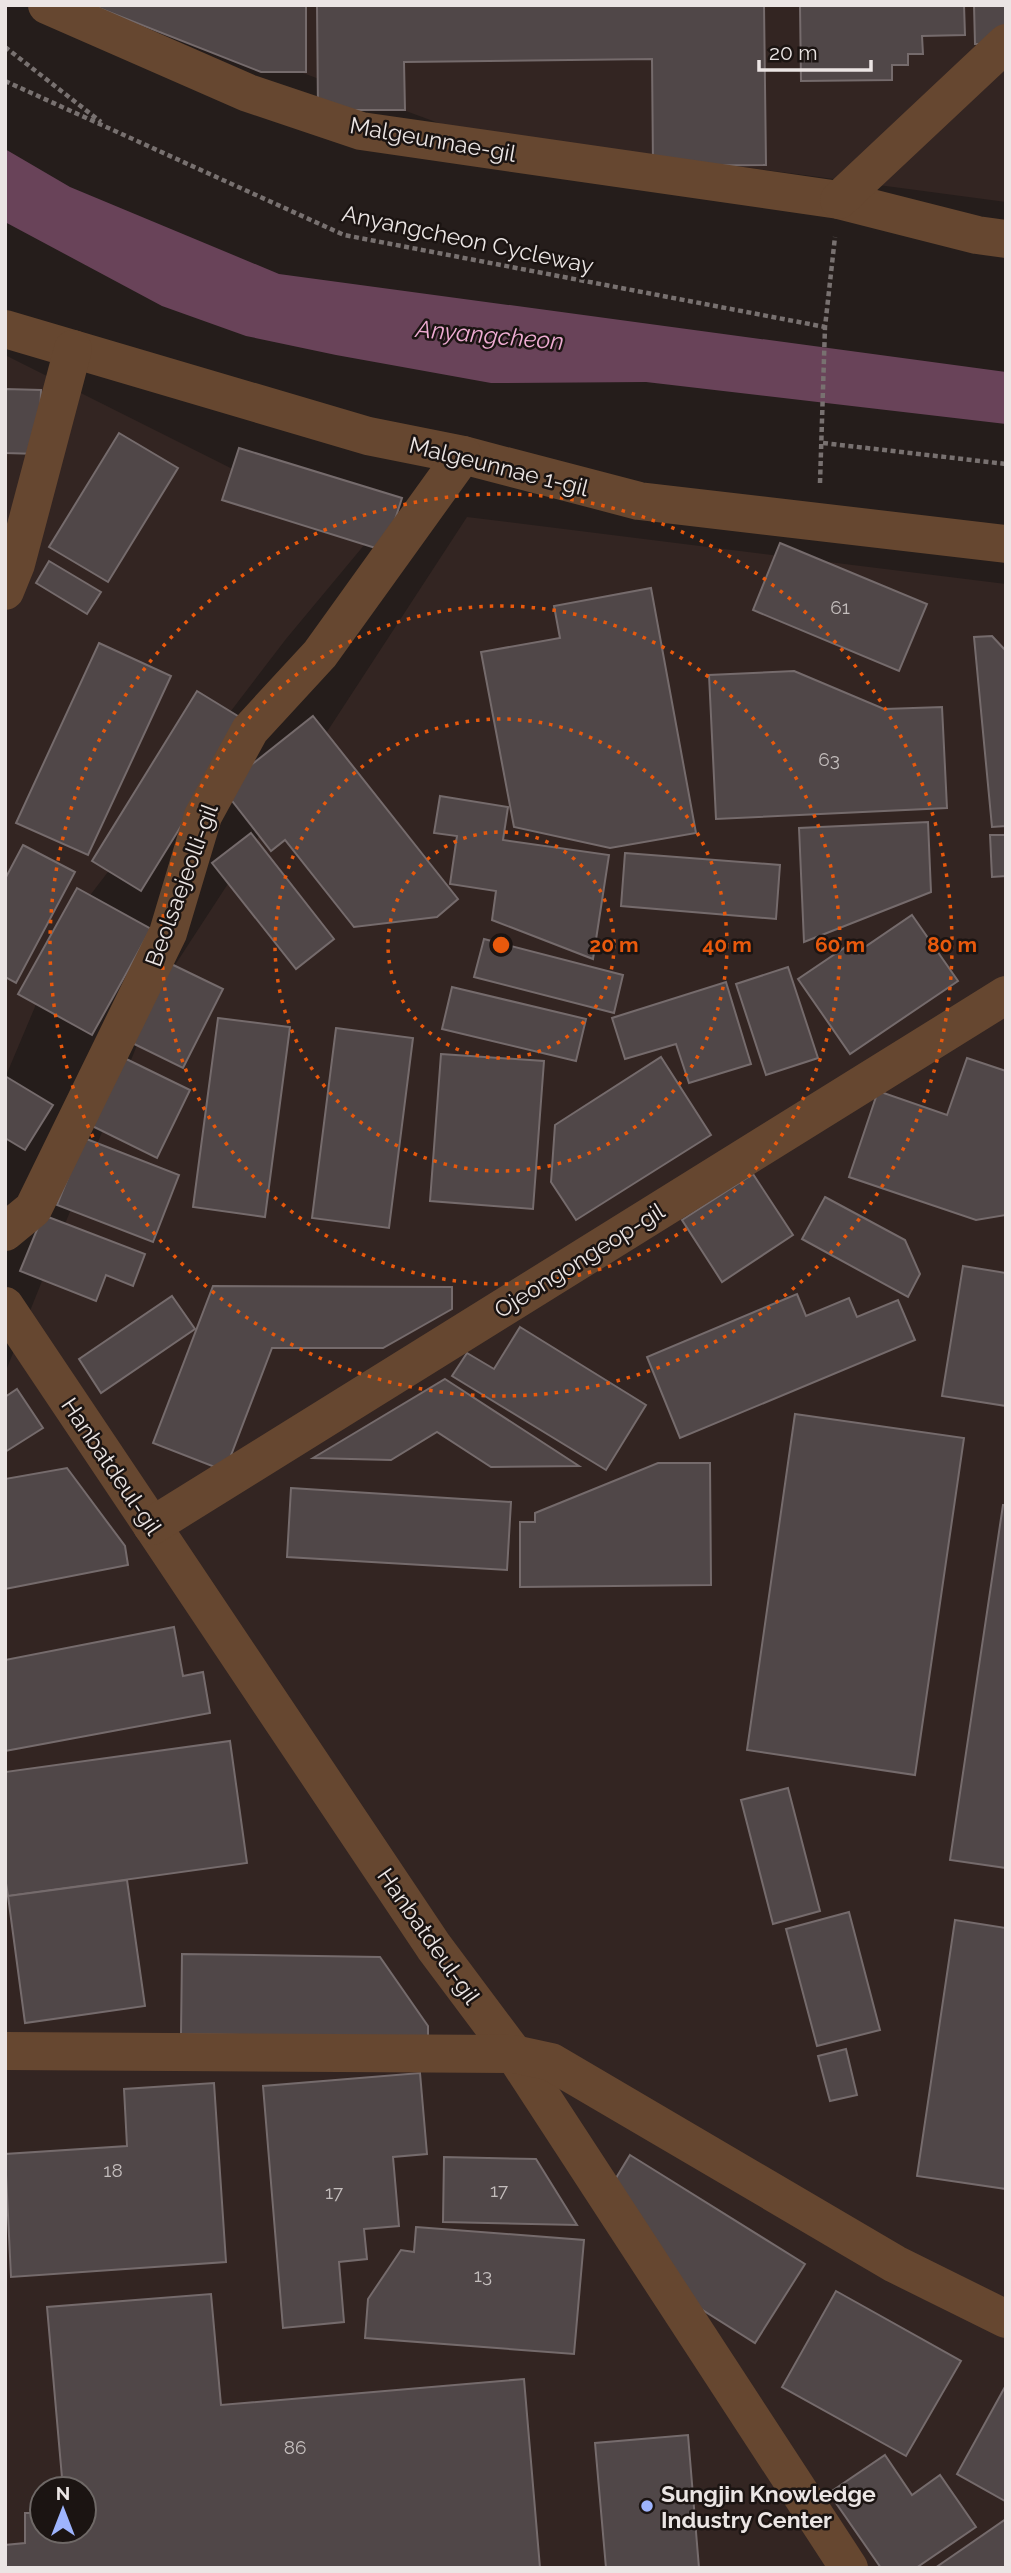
<svg xmlns="http://www.w3.org/2000/svg" width="1011" height="2573" font-family="Raleway,sans-serif">
<style>
.built{fill:#332522;fill-rule:evenodd}
.water{fill:#694359}
.building{fill:#504748;stroke:#756b6c;stroke-width:2}
.lines{fill:none;stroke-linecap:round;stroke-linejoin:round}
.path{stroke:#787170;stroke-width:4.5;stroke-dasharray:5 3.5;stroke-linecap:butt}
.minor{stroke:#664730;stroke-width:38}
.ring{fill:none;stroke:#e8590c;stroke-width:3.5;stroke-dasharray:3.5 7}
.poi-dot{fill:#9eb4fd;stroke:#1b1412;stroke-width:2.5}
.labels{text-anchor:middle;dominant-baseline:central;stroke-width:5;stroke-linejoin:round;paint-order:stroke}
.number-label{font-size:19px;fill:#c4bebd}
.street-label{font-size:23px;fill:#ebe5e4;stroke:#1b1412}
.poi-label{font-size:23px;font-weight:bold;fill:#ebe5e4;stroke:#1b1412;text-anchor:start}
.water-label{font-size:24px;font-style:italic;fill:#efacd3;stroke:#1b1412}
.centre{fill:#e8590c;stroke:#1b1412;stroke-width:3.5}
.ring-label{font-size:21px;text-anchor:middle;font-weight:bold;fill:#e8590c;stroke:#1b1412;stroke-width:5;stroke-linejoin:round;paint-order:stroke}
</style>
<rect width="100%" height="100%" fill="#251d1b"/>
<g class="built">
<path d="M118 5H1006V202L452 128Z"/>
<path d="M5 355 370 538 286 639 72 919 5 1078Z"/>
<path d="M467 517 1006 584V2568H5V1373L160 988ZM42 2489H84V2531H42Z"/>
</g>
<path class="water" d="M5 149 70 187 279 274 1006 372V424L646 382 491 383 336 355 246 336 162 306 5 222Z"/>
<g class="building">
<path d="M91 5H306V72H261Z"/>
<path d="M317 5H764L766 165 653 166 652 59 404 62 405 110H318Z"/>
<path d="M800 5H964L965 35 922 36 923 54H908V65H892V80L801 81Z"/>
<path d="M974 5H1006V35L997 44H975Z"/>
<path d="M5 389 41 390 39 454 5 453Z"/>
<path d="M119 433 178 468 108 582 49 547Z"/>
<path d="M239 448 402 498 385 551 222 500Z"/>
<path d="M780 543 927 604 899 671 753 610Z"/>
<path d="M49 561 101 592 87 614 36 583Z"/>
<path d="M651 588 696 833 610 848 514 827 481 652 560 638 554 606Z"/>
<path d="M992 636 1006 651V826L992 827 974 637Z"/>
<path d="M99 643 171 676 88 855 16 823Z"/>
<path d="M794 671 884 709 942 707 947 808 716 819 709 675Z"/>
<path d="M197 691 246 721 141 891 92 861Z"/>
<path d="M313 716 458 899 437 917 354 927 285 840 271 851 222 788Z"/>
<path d="M440 796 508 807 503 840 609 855 593 959 492 920 496 891 450 884 457 836 434 833Z"/>
<path d="M928 822 931 892 804 942 799 828Z"/>
<path d="M251 833 334 939 296 969 212 863Z"/>
<path d="M990 835H1006V876L992 877Z"/>
<path d="M23 845 75 872 16 983 5 977V879Z"/>
<path d="M625 853 780 865 776 919 621 906Z"/>
<path d="M77 888 151 929 92 1035 18 994Z"/>
<path d="M912 915 958 981 850 1054 798 979 850 944 856 953Z"/>
<path d="M484 939 623 975 614 1013 474 977Z"/>
<path d="M165 961 223 989 183 1068 126 1040Z"/>
<path d="M788 967 818 1058 766 1075 736 984Z"/>
<path d="M726 982 751 1064 689 1083 676 1044 625 1059 612 1018Z"/>
<path d="M452 987 586 1019 576 1061 442 1029Z"/>
<path d="M218 1018 290 1027 265 1217 193 1207Z"/>
<path d="M336 1028 413 1038 389 1228 312 1218Z"/>
<path d="M116 1054 190 1090 157 1158 82 1121Z"/>
<path d="M441 1054 544 1061 533 1209 430 1201Z"/>
<path d="M661 1057 711 1135 576 1220 551 1182 555 1125Z"/>
<path d="M967 1058 1006 1071V1215L976 1220 849 1177 878 1091 947 1115Z"/>
<path d="M5 1076 53 1105 25 1150 5 1138Z"/>
<path d="M84 1138 179 1175 153 1242 57 1205Z"/>
<path d="M753 1174 793 1235 722 1282 682 1220Z"/>
<path d="M825 1197 905 1240 920 1274 908 1297 802 1239Z"/>
<path d="M43 1215 145 1254 133 1286 106 1275 96 1301 20 1271Z"/>
<path d="M963 1266 1006 1273V1406L942 1396Z"/>
<path d="M213 1286 452 1287V1309L383 1348H272L225 1471 153 1443Z"/>
<path d="M797 1294 806 1316 849 1298 857 1317 898 1300 915 1340 680 1438 647 1357Z"/>
<path d="M172 1296 195 1329 101 1393 79 1359Z"/>
<path d="M520 1327 646 1405 606 1470 452 1376 467 1353 494 1369Z"/>
<path d="M445 1379 579 1466 491 1467 437 1432 391 1460 313 1458Z"/>
<path d="M17 1389 43 1428 5 1452V1397Z"/>
<path d="M795 1414 964 1438 915 1775 747 1750Z"/>
<path d="M658 1463H710L711 1585 520 1587V1522H535V1513Z"/>
<path d="M67 1468 125 1546 128 1565 5 1589V1479Z"/>
<path d="M291 1488 511 1502 507 1570 287 1557Z"/>
<path d="M1003 1505H1006V1868L950 1860Z"/>
<path d="M174 1627 183 1676 203 1672 210 1713 5 1751V1660Z"/>
<path d="M230 1741 247 1863 8 1896 5 1877V1772Z"/>
<path d="M788 1788 820 1911 773 1924 741 1800Z"/>
<path d="M127 1880 145 2006 25 2023 8 1896Z"/>
<path d="M849 1912 880 2030 817 2046 786 1929Z"/>
<path d="M955 1920 1006 1928V2189L917 2176Z"/>
<path d="M182 1954 380 1957 428 2026V2038L181 2034Z"/>
<path d="M846 2049 857 2095 830 2101 818 2056Z"/>
<path d="M420 2073 427 2154 393 2157 399 2226 364 2229 367 2259 339 2262 344 2322 283 2328 263 2086Z"/>
<path d="M214 2083 226 2262 11 2277 5 2154 127 2146 124 2089Z"/>
<path d="M630 2155 805 2264 755 2343 701 2309 613 2183Z"/>
<path d="M444 2157 536 2159 577 2225 443 2222Z"/>
<path d="M416 2227 584 2240 574 2354 365 2338 368 2299 401 2250 414 2252Z"/>
<path d="M836 2291 961 2361 906 2456 782 2387Z"/>
<path d="M211 2294 221 2405 524 2379 540 2568H5V2545L25 2543V2513H42V2531H84V2489H63L47 2307Z"/>
<path d="M1006 2385V2500L1005 2501 957 2474Z"/>
<path d="M688 2435 699 2568H606L595 2443Z"/>
<path d="M885 2455 912 2495 940 2475 976 2527 916 2568H881L829 2493Z"/>
<path d="M1006 2519V2568H935Z"/>
</g>
<g class="lines">
<g class="path">
<path d="M5 47 101 122"/>
<path d="M5 81 344 235 825 327"/>
<path d="M823 443 1006 464"/>
<path d="M820 483 825 327 835 237"/>
</g>
<g class="minor">
<path d="M47 5 248 93 361 131 839 200 977 235 1006 239"/>
<path d="M839 200 1006 43"/>
<path d="M5 329 368 436 463 455 639 501 1006 544"/>
<path d="M5 591 16 564 73 349"/>
<path d="M5 1232 33 1209 168 933 203 816 250 730 320 654 463 455"/>
<path d="M5 1306 434 1947 514 2054 849 2568"/>
<path d="M152 1526 1006 995"/>
<path d="M5 2051 514 2054 551 2062 895 2264 1006 2319"/>
</g>
</g>
<g class="ring">
<circle cx="501" cy="945" r="113"/>
<circle cx="501" cy="945" r="226"/>
<circle cx="501" cy="945" r="339"/>
<circle cx="501" cy="945" r="451"/>
</g>
<circle class="poi-dot" cx="647" cy="2506" r="7"/>
<g class="labels">
<g class="number-label">
<text x="840" y="607">61</text>
<text x="829" y="759">63</text>
<text x="113" y="2170">18</text>
<text x="499" y="2190">17</text>
<text x="334" y="2192">17</text>
<text x="483" y="2275">13</text>
<text x="295" y="2447">86</text>
</g>
<g class="street-label">
<text transform="translate(433 139) rotate(10)">Malgeunnae-gil</text>
<text transform="translate(468 239) rotate(12)">Anyangcheon Cycleway</text>
<text transform="translate(499 466) rotate(14)">Malgeunnae 1-gil</text>
<text transform="translate(181 885) rotate(-70)">Beolsaejeolli-gil</text>
<text transform="translate(579 1260) rotate(-32)">Ojeongongeop-gil</text>
<text transform="translate(112 1466) rotate(56)">Hanbatdeul-gil</text>
<text transform="translate(429 1936) rotate(55)">Hanbatdeul-gil</text>
</g>
<g class="poi-label">
<text x="661" y="2493">Sungjin Knowledge<tspan x="661" dy="26">Industry Center</tspan></text>
</g>
<g class="water-label">
<text transform="translate(490 335) rotate(5)">Anyangcheon</text>
</g>
</g>
<circle cx="501" cy="945" r="10" class="centre"/>
<g class="ring-label">
<text x="614" y="952">20 m</text>
<text x="727" y="952">40 m</text>
<text x="840" y="952">60 m</text>
<text x="952" y="952">80 m</text>
</g>
<rect width="1011" height="2573" fill="none" stroke="#ebe5e4" stroke-width="14"/>
<g transform="translate(63 2510)"><circle r="33" fill="#1b1412" stroke="#6e6866" stroke-width="2"/>
<path d="M0-5L12 26L0 18L-12 26Z" fill="#9eb4fd"/>
<text y="-10" font-size="19" font-weight="bold" text-anchor="middle" fill="#ebe5e4">N</text>
</g>
<path d="M759 60v10h112v-10" fill="none" stroke="#ebe5e4" stroke-width="3.5"/>
<text x="769" y="60" font-size="21" fill="#ebe5e4" stroke="#1b1412" stroke-width="5" paint-order="stroke">20 m</text>
</svg>
